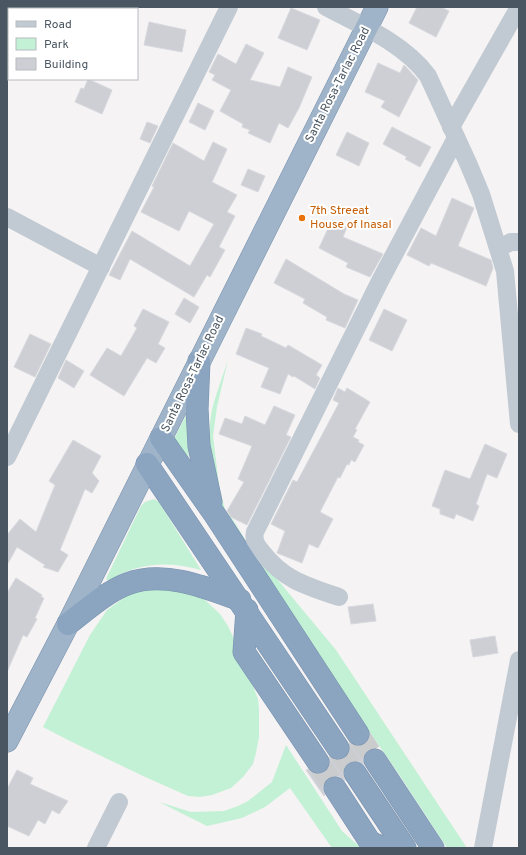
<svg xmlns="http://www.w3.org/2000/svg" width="526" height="855" font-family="Overpass,sans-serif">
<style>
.green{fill:#c3f1d5}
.building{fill:#cdcfd5;stroke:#d7d9de}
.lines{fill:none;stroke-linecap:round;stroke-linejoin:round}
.motorway-tunnel{stroke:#caccce;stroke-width:22;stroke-dasharray:22 11;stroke-linecap:butt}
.trunk-casing{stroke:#7690ad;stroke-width:23}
.motorway-casing{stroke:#7690ad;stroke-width:23}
.minor{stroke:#c1cad2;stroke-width:18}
.trunk{stroke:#9fb4c9;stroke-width:22}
.motorway{stroke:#8ba5c1;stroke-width:22}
.food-dot{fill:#e8710a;stroke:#fff;stroke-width:1.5}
.labels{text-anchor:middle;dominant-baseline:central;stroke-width:4;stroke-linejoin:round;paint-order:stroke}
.street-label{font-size:12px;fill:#4a5661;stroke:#fff}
.food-label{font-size:12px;fill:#c56008;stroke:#fff;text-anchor:start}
</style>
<rect width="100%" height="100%" fill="#f5f3f3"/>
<g class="green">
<path d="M228 360 217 407 213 436 219 485 226 514 230 515 248 544 336 650 467 848H447L396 770 331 677 224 515C214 483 205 443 212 410 216 393 223 376 228 360Z"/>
<path d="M191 406 188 462 173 441Z"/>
<path d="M154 499 159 502 201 570C170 561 136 562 109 581L106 579 141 506 145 502Z"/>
<path d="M168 586 203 598 220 614 228 626 239 650 258 699 259 709V737L256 753 253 764 243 777 231 788 212 795 200 797 188 796 143 776 70 741 43 727 90 635 107 610 131 593Z"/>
<path d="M286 745 342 831 361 848H332L290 788 265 807 242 818 207 826 159 802 191 812 224 811 238 806 248 801 272 782Z"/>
</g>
<g class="building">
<path d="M417 7H441L449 11 436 37 409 23Z"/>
<path d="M291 8 320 20 307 50 278 38Z"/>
<path d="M149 22 186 30 182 52 144 45Z"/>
<path d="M246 44 264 53 250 80 280 87 288 67 312 77 299 108 288 128 279 123 270 143 248 133 250 130 242 127 243 124 220 111 231 90 212 80 215 75 209 72 218 54 236 64Z"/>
<path d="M378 63 400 73 404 65 418 80 399 117 381 107 385 101 365 92Z"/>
<path d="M88 79 112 90 102 114 75 102 81 88 84 89Z"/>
<path d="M198 103 214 111 205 130 189 122Z"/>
<path d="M147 122 158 126 150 143 140 139Z"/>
<path d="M392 127 431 147 420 167 405 159 407 157 383 144Z"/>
<path d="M347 132 369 143 359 166 336 155Z"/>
<path d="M213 142 227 149 212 182 237 195 227 212 235 216 219 247 225 250 210 277 207 275 194 297 130 259 120 280 109 275 132 231 190 266 214 224 189 211 179 231 141 212 154 187 152 186 173 143 204 161Z"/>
<path d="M248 169 265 176 258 192 241 185Z"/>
<path d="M452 198 474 208 458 246 491 260 493 268 486 286 431 263 429 266 407 255 421 228 436 236Z"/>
<path d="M332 220 347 227 343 237 383 254 370 277 346 267 348 263 319 248Z"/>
<path d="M286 259 344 294 358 300 345 328 326 320 327 317 303 303 305 299 274 283Z"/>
<path d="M184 298 199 307 190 323 175 314Z"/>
<path d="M143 309 169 322 158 344 165 348 156 363 147 358 124 396 90 375 107 348 121 356 137 328 134 326Z"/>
<path d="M384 309 407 320 392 351 369 340Z"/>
<path d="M246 328 262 334 261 336 286 348 288 345 322 365 316 375 320 378 315 389 294 376 293 377 288 374 280 394 261 387 269 368 236 354Z"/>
<path d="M30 334 51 344 35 377 14 367Z"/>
<path d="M66 360 84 371 74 388 58 378Z"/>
<path d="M338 388 345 392 347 388 370 402 355 429 357 430 353 437 359 440 358 442 364 445 355 462 351 460 349 465 347 464 340 478 338 477 320 512 333 519 318 548 309 544 302 563 277 553 285 531 271 524 293 480 297 482 339 403 333 400Z"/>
<path d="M274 406 295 415 286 435 291 437 247 525 231 517 227 511 244 482 238 479 252 446 219 434 225 418 242 424 245 416 265 425Z"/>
<path d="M73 440 101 456 92 473 99 481 92 493 85 489 60 550 68 555 58 572 43 567 45 565 17 547 7 565V535L20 519 36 532 55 485 49 481Z"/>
<path d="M485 444 507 454 497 478 487 474 476 504 479 506 473 521 456 514 454 519 440 514V509L432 506 445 470 470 479Z"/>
<path d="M16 578 42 595 41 597 44 598 35 618 37 619 27 637 23 635 7 672V593Z"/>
<path d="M373 604 376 621 351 624 348 607Z"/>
<path d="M495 636 498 653 473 657 470 640Z"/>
<path d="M368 741 373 748 368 750 364 754 363 760 364 765 360 762 355 761 348 763 344 767 343 773 345 781 340 777 335 776 328 778 324 783 323 788 325 795 324 796 306 770 308 769 312 773 318 774 325 773 329 767 330 762 329 756 333 759 338 760 345 759 349 753 350 748 349 742 353 745 359 746 364 745Z"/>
<path d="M17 770 33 778 30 784 68 801 59 814 52 810 45 824 38 820 29 836 7 826V789Z"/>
</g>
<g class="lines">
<g class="motorway-tunnel">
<path d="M358 734 375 760"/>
<path d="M338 748 355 773"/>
<path d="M318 762 335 788"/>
</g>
<g class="trunk-casing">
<path id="trunk" d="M7 741 68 624 377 7"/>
</g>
<g class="motorway-casing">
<g id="motorway">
<path d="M199 361 197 409 199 446 211 502"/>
<path d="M161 438 215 515 358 734"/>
<path d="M147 464 338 748"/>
<path d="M247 610 244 652 318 762"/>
<path d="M68 624C85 611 106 592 127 584 164 570 205 587 240 600"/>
<path d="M375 760 433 848"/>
<path d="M355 773 405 848"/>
<path d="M335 788 370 842 383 848"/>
</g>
</g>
<g class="minor">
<path d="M326 7C361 25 405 44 428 76L468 163 481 194 505 271 519 424"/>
<path d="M451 127 519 7"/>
<path d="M7 217 101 267"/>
<path d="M499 248 511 242H519"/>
<path d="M7 457 171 124 229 7"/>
<path d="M339 597C306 586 284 580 262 552 257 546 253 541 255 532L380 281 456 138"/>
<path d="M96 848 119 802"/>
<path d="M483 848 519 660"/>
</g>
<use href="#trunk" class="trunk"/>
<use href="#motorway" class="motorway"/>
</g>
<circle class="food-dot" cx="302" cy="218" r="4"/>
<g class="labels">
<g class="street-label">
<text transform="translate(338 85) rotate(-63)">Santa Rosa-Tarlac Road</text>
<text transform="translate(193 374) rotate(-64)">Santa Rosa-Tarlac Road</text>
</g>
<g class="food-label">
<text x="310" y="211">7th Streeat<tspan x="310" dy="14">House of Inasal</tspan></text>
</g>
</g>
<rect width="526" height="855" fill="none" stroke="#4a5661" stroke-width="16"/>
<rect x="8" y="8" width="130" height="72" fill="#ffffff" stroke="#b7bbc0"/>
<rect x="16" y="21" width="20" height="6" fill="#c1cad2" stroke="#b7bbc0"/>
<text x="44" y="28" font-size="12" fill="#4a5661">Road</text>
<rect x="16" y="38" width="20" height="12" fill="#c3f1d5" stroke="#b7bbc0"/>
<text x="44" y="48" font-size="12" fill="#4a5661">Park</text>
<rect x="16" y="58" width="20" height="12" fill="#cdcfd5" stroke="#b7bbc0"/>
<text x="44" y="68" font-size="12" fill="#4a5661">Building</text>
</svg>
